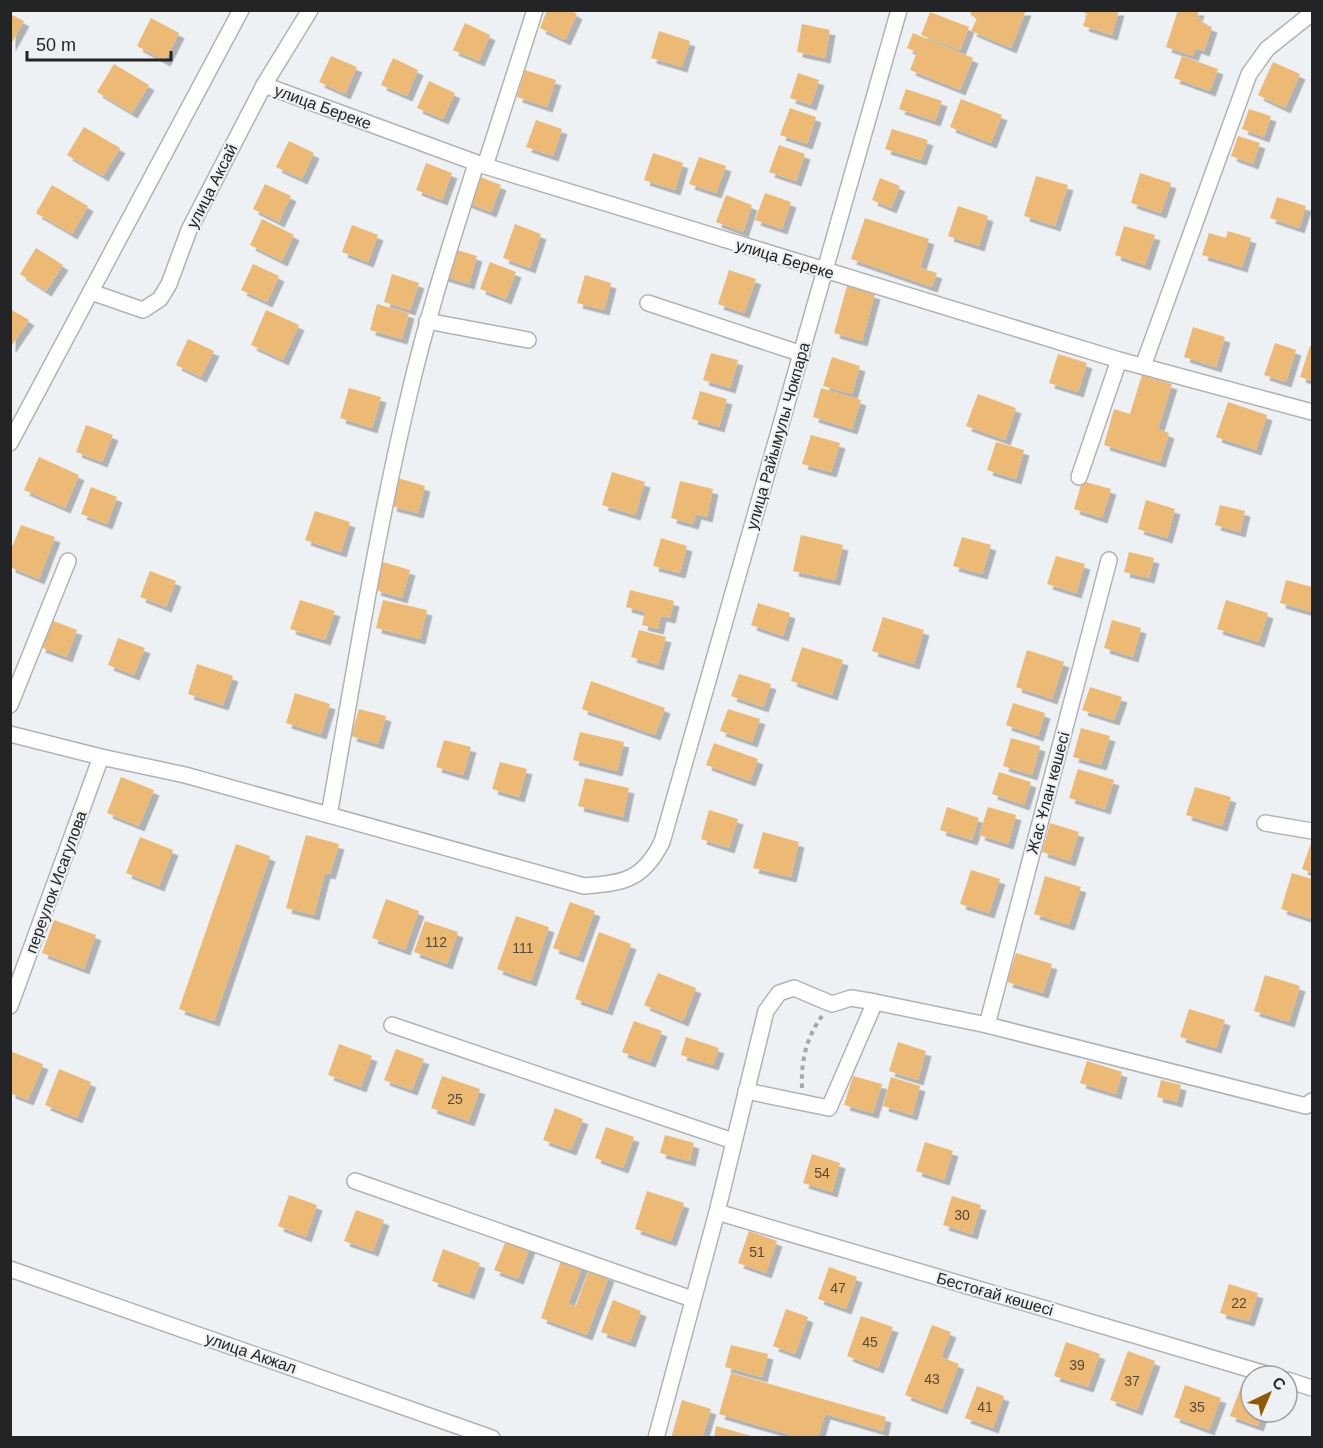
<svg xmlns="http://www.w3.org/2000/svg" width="1323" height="1448" font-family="Helvetica,sans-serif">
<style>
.building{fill:#ecba74;filter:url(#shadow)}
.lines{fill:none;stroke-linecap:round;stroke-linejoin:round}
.street-casing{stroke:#b0b3b5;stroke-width:18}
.path{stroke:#a5a7a8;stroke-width:4;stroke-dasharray:4.5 4.5;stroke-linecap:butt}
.street{stroke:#fff;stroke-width:15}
.labels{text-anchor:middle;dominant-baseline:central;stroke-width:4.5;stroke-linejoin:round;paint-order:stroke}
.number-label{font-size:14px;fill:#554a39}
.street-label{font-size:16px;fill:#232425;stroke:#eef1f3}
</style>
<defs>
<filter id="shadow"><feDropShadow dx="5.5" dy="5.5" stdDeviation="0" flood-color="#0004"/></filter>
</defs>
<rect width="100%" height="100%" fill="#eef1f3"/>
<g class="building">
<path d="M547 10H570L577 14 565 40 540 28Z"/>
<path d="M970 10H1026L1011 48 971 31 977 19 971 15Z"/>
<path d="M1078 10H1119L1112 35 1083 26 1087 14Z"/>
<path d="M1178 10H1199L1197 17 1202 19 1201 23 1212 27 1204 51 1196 48 1193 56 1166 47Z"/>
<path d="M930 12 969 27 960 50 921 35Z"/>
<path d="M10 14 24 21 10 46Z"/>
<path d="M151 18 179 33 165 61 137 46Z"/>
<path d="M465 23 490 35 479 61 453 50Z"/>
<path d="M802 24 830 30 825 58 797 52Z"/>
<path d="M659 31 690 41 682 67 651 58Z"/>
<path d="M913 33 973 58 960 90 910 70 917 52 907 48Z"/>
<path d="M331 56 357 67 345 94 319 82Z"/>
<path d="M1182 56 1218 69 1210 91 1174 78Z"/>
<path d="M393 58 418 70 407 96 381 85Z"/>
<path d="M1273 62 1300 74 1285 108 1258 95Z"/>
<path d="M114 64 149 85 132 113 97 92Z"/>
<path d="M525 70 556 80 547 107 517 97Z"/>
<path d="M798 73 819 80 811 105 790 98Z"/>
<path d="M429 81 455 93 443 119 417 108Z"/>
<path d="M906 89 942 101 935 121 899 109Z"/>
<path d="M961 99 1002 115 991 143 950 127Z"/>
<path d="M790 108 816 117 807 144 780 135Z"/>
<path d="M1249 109 1271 116 1264 137 1242 129Z"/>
<path d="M536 120 562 129 553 156 526 147Z"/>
<path d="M84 127 120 148 103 176 67 155Z"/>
<path d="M892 129 928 140 921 160 885 149Z"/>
<path d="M1238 136 1260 143 1253 164 1231 156Z"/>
<path d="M289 141 314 153 302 179 276 167Z"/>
<path d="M779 145 805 154 796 181 769 172Z"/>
<path d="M653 153 683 163 675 190 644 180Z"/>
<path d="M699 157 726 166 716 193 689 184Z"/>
<path d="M426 163 452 173 442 200 416 190Z"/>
<path d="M1140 173 1171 183 1161 213 1131 203Z"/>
<path d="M475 175 501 185 491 212 465 202Z"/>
<path d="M1036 176 1068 185 1055 226 1024 216Z"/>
<path d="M880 178 900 186 891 208 872 200Z"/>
<path d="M265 184 291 196 279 222 253 209Z"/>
<path d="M52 185 88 206 72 234 36 213Z"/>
<path d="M765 193 791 202 782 229 755 220Z"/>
<path d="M726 195 752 205 743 232 716 222Z"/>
<path d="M1277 197 1306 206 1299 228 1270 218Z"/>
<path d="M958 206 988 216 979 246 948 236Z"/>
<path d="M865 218 929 239 920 268 937 273 932 287 851 259Z"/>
<path d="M262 219 294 235 282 261 250 245Z"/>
<path d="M515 224 541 234 530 268 503 258Z"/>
<path d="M352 225 378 235 368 262 342 252Z"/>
<path d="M1124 226 1155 235 1145 265 1115 255Z"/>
<path d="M1228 231 1251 238 1242 267 1202 255 1209 233 1226 238Z"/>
<path d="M36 248 63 265 46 291 20 274Z"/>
<path d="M450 248 477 256 469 284 442 276Z"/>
<path d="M490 262 516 272 506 299 480 289Z"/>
<path d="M253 264 279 276 267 302 241 290Z"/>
<path d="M729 270 756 279 744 313 718 304Z"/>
<path d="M392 274 419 283 410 310 384 302Z"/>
<path d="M585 275 611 283 604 310 577 303Z"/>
<path d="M847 286 875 294 862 341 834 333Z"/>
<path d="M377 304 409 313 402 339 370 330Z"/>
<path d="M10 309 29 320 10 348Z"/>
<path d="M266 310 299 325 283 360 251 345Z"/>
<path d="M1193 327 1225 337 1216 367 1184 357Z"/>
<path d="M188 339 214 351 201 377 176 365Z"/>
<path d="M1275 343 1296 350 1286 382 1264 375Z"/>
<path d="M1310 346 1312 347V381L1300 377Z"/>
<path d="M711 353 738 360 730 388 703 380Z"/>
<path d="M1058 354 1087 363 1078 392 1049 383Z"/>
<path d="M832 357 860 366 852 394 823 386Z"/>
<path d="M1142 375 1172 384 1158 429 1169 433 1160 462 1104 445 1114 409 1130 414Z"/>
<path d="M349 388 381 397 372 428 340 418Z"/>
<path d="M821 388 861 400 852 429 813 417Z"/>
<path d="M700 391 727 399 719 427 692 419Z"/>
<path d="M978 394 1016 408 1005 440 966 426Z"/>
<path d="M1228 402 1267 415 1256 450 1216 437Z"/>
<path d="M86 425 113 435 102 462 76 452Z"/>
<path d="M811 435 840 443 831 472 802 464Z"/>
<path d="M996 442 1024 450 1016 479 987 470Z"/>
<path d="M39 457 79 475 65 508 24 490Z"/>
<path d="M612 472 645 482 635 515 602 505Z"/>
<path d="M398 478 425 486 418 513 391 506Z"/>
<path d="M680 481 713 489 707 517 696 514 693 524 671 518Z"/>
<path d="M1082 481 1111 489 1102 518 1074 509Z"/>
<path d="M91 487 117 497 107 524 81 514Z"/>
<path d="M1146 500 1175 509 1167 538 1138 529Z"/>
<path d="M1220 505 1245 511 1240 532 1215 525Z"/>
<path d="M315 511 350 522 341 552 305 540Z"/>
<path d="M21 525 55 537 39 579 10 567V552Z"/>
<path d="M801 535 843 545 835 580 793 571Z"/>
<path d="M962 537 991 545 982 574 953 566Z"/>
<path d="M661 538 687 546 680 573 653 566Z"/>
<path d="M1129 552 1154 558 1149 578 1124 572Z"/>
<path d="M1056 556 1085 564 1076 593 1047 584Z"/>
<path d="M383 562 410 570 402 598 375 590Z"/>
<path d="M150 571 176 581 166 607 140 597Z"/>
<path d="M1286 580 1312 587V612L1280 603Z"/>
<path d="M630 590 674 601 670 618 661 616 658 629 642 625 645 612 626 607Z"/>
<path d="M300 600 335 611 325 640 290 629Z"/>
<path d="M383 600 427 610 420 639 376 628Z"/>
<path d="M1226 600 1268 613 1259 642 1217 629Z"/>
<path d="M758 603 790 613 783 636 751 625Z"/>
<path d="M883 617 924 630 914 664 872 651Z"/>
<path d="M51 620 77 630 67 657 40 647Z"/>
<path d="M1112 620 1141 628 1133 657 1104 648Z"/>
<path d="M639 630 666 637 658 665 631 657Z"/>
<path d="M118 638 145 648 134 675 108 665Z"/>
<path d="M802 647 843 660 832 695 791 681Z"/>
<path d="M1027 650 1064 662 1052 699 1016 687Z"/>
<path d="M197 664 233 676 223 705 188 694Z"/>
<path d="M739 674 771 684 763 707 731 696Z"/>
<path d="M591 681 665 708 655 735 582 709Z"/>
<path d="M1090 687 1122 697 1114 720 1082 710Z"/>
<path d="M295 693 330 704 321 734 286 723Z"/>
<path d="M1013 703 1045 713 1038 736 1006 725Z"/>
<path d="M359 709 386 716 378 744 351 736Z"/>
<path d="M728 709 760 719 752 742 720 731Z"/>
<path d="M1081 728 1110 736 1101 765 1073 757Z"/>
<path d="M580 732 624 742 617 771 573 760Z"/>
<path d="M1011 738 1040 746 1032 775 1003 766Z"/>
<path d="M444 740 471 747 463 775 436 767Z"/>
<path d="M714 743 758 759 750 781 706 765Z"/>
<path d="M500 762 527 769 519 797 492 789Z"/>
<path d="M1078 769 1114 780 1105 809 1069 798Z"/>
<path d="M999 772 1031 782 1024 805 992 794Z"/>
<path d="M121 777 154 790 139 826 107 813Z"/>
<path d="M585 778 629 788 623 817 578 806Z"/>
<path d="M1195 787 1231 797 1222 826 1186 815Z"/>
<path d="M947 807 979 818 972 840 940 830Z"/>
<path d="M988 807 1016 815 1008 844 979 835Z"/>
<path d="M709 810 738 819 729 848 701 839Z"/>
<path d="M1050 823 1079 832 1070 861 1042 852Z"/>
<path d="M763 832 799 842 791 877 753 868Z"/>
<path d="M306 835 339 844 330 874 325 873 314 915 286 908Z"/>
<path d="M140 837 173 850 159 886 126 873Z"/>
<path d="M1312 840V873L1302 869Z"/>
<path d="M236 844 270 856 214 1021 179 1009Z"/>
<path d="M971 870 1000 879 989 913 960 904Z"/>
<path d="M1292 873 1312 879V919L1281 909Z"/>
<path d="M1045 876 1081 887 1069 925 1034 914Z"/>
<path d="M386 899 419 911 405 950 372 938Z"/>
<path d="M570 902 595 911 578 957 553 948Z"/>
<path d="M516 916 549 927 531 981 497 969Z"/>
<path d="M54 920 96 935 84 969 42 953Z"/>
<path d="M425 921 458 932 447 964 414 952Z"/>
<path d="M599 932 631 944 607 1010 575 999Z"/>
<path d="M1016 953 1052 964 1043 993 1007 982Z"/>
<path d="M658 973 696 988 683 1021 644 1005Z"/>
<path d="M1265 975 1300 986 1289 1022 1254 1011Z"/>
<path d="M1189 1009 1225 1020 1216 1048 1180 1037Z"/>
<path d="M634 1021 662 1031 650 1062 622 1052Z"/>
<path d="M686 1037 719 1048 713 1065 681 1055Z"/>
<path d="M898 1042 926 1051 918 1080 889 1071Z"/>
<path d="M339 1044 372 1056 361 1087 328 1075Z"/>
<path d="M396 1049 424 1059 412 1090 384 1080Z"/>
<path d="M10 1051 43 1064 28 1100 10 1093Z"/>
<path d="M1087 1061 1122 1072 1116 1094 1080 1083Z"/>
<path d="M59 1069 91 1082 77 1118 45 1105Z"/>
<path d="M442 1076 480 1089 469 1121 431 1108Z"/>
<path d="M853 1076 882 1084 873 1113 844 1105Z"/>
<path d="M891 1077 920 1086 912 1115 883 1106Z"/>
<path d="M1161 1080 1181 1085 1177 1102 1157 1097Z"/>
<path d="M555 1108 583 1119 571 1150 543 1140Z"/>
<path d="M606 1127 634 1137 623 1168 595 1158Z"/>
<path d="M665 1135 694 1143 690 1161 660 1153Z"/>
<path d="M925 1142 953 1151 944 1180 916 1171Z"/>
<path d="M812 1154 840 1163 832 1192 803 1183Z"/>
<path d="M647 1191 684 1203 671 1241 635 1229Z"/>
<path d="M289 1195 317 1205 306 1237 278 1226Z"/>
<path d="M952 1196 981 1205 972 1234 943 1225Z"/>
<path d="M356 1210 384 1220 373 1251 344 1241Z"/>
<path d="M749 1231 777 1241 766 1273 738 1263Z"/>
<path d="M507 1238 530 1247 518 1279 494 1270Z"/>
<path d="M443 1249 480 1263 469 1294 432 1281Z"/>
<path d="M562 1258 583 1265 568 1304 576 1306 589 1269 609 1276 587 1335 541 1318Z"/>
<path d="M829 1267 857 1277 846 1309 818 1299Z"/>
<path d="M1229 1284 1258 1293 1249 1321 1220 1313Z"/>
<path d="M613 1300 641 1311 630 1342 601 1332Z"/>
<path d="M786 1309 808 1317 795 1354 773 1346Z"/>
<path d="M861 1316 893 1327 878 1368 847 1356Z"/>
<path d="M932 1325 951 1332 941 1357 959 1364 942 1409 905 1395Z"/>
<path d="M1066 1342 1100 1354 1088 1387 1054 1376Z"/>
<path d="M731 1345 768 1354 762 1377 725 1367Z"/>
<path d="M1128 1351 1155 1361 1137 1410 1110 1400Z"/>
<path d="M731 1373 886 1417 883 1431 825 1414 818 1438H801L719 1414Z"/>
<path d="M1242 1384 1251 1387V1412H1263L1258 1426 1230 1416Z"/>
<path d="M1185 1385 1221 1398 1209 1430 1174 1417Z"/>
<path d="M977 1386 1004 1396 993 1428 965 1418Z"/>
<path d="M682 1400 711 1409 702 1438H671Z"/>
<path d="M716 1426 755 1437V1438H714Z"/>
</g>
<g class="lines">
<g class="street-casing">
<g id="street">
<path d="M264 85 485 166 1119 360 1312 412"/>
<path d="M485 166 535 10"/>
<path d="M91 292 143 310 160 299 169 284 189 230 264 85 310 10"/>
<path d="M648 303 802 354"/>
<path d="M427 321 528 340"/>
<path d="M1143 366 1249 74 1267 49 1312 13"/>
<path d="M10 443 241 10"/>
<path d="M1079 477 1119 360"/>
<path d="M10 705 68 561"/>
<path d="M10 734 101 757 185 775 584 886C624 883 643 880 662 842L899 10"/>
<path d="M329 815C354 675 376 534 409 395 427 317 452 240 476 164"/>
<path d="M1265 823 1312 831"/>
<path d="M10 1006 101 757"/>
<path d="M392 1025 733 1141"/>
<path d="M987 1025 1109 560"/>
<path d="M746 1091 829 1108 875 1002"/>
<path d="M355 1181 692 1299"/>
<path d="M717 1212 1273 1376"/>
<path d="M10 1269 492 1438"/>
<path d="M1287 1380 1312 1388"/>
<path d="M656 1438 717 1212 766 1011 779 993 794 988 832 1004 851 998 875 1002 987 1025 1306 1106 1312 1101"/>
</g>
</g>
<path class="path" d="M802 1088C801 1061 806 1038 822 1016"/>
<use href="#street" class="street"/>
</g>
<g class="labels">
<g class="number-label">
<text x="436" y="942">112</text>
<text x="523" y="948">111</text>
<text x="455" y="1099">25</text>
<text x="822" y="1173">54</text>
<text x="962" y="1215">30</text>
<text x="757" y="1252">51</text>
<text x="838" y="1288">47</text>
<text x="1239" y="1303">22</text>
<text x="870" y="1342">45</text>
<text x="1077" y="1365">39</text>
<text x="932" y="1379">43</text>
<text x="1132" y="1381">37</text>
<text x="985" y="1407">41</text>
<text x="1197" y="1407">35</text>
</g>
<g class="street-label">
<text transform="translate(323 107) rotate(20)">улица Береке</text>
<text transform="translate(212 186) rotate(-63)">улица Аксай</text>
<text transform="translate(785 259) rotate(17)">улица Береке</text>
<text transform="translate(778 436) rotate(-74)">улица Райымулы Чокпара</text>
<text transform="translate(1048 793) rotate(-75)">Жас Ұлан көшесі</text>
<text transform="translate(56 882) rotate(-70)">переулок Исагулова</text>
<text transform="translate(995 1294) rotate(16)">Бестоғай көшесі</text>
<text transform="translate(251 1353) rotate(19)">улица Акжал</text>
</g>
</g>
<rect width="1323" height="1448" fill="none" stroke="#232425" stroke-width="24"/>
<g transform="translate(1269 1394) rotate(44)"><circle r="28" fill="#eef1f3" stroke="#9d9fa1" stroke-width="1.5"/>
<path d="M0-4.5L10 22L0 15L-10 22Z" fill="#8b5a02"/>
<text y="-9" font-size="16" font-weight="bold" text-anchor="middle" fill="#232425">С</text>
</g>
<path d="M27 51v9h144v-9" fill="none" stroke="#232425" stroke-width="3"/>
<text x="36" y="51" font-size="18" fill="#232425" stroke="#eef1f3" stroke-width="4.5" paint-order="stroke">50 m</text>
</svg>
